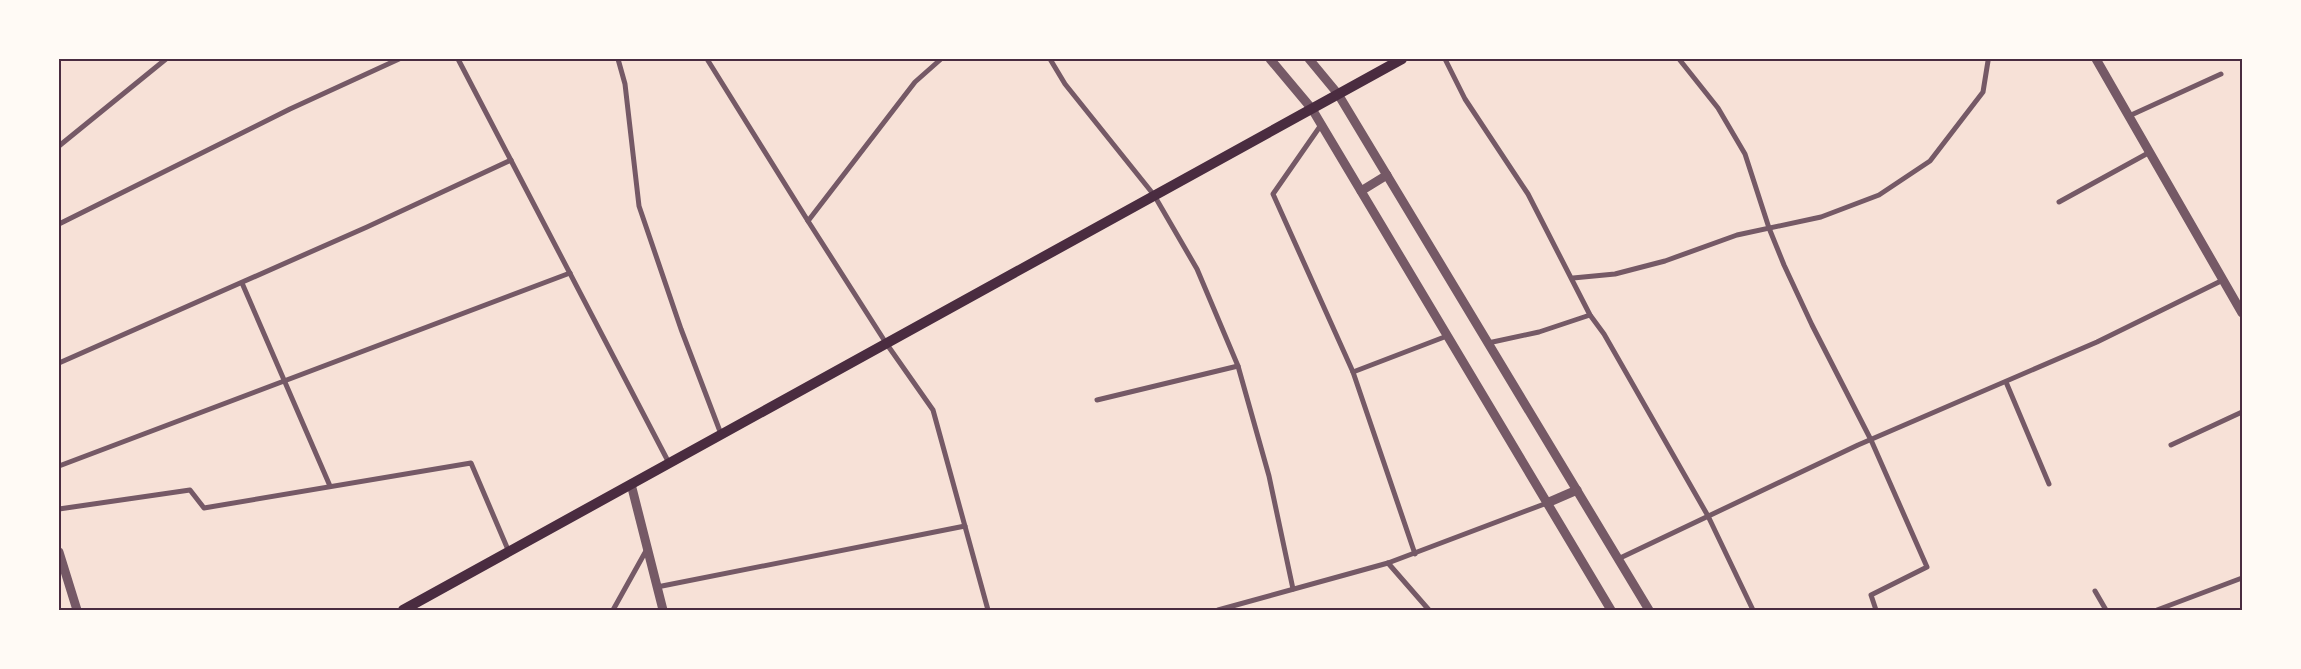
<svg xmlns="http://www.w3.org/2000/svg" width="2301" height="669" font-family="Georgia,serif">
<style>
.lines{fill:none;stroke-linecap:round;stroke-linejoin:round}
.minor{stroke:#755966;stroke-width:5}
.tertiary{stroke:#755966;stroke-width:9}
.secondary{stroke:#4a2c40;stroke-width:10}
.neatline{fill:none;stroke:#4a2c40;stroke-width:2}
</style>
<rect width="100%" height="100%" fill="#f7e1d7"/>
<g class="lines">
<g class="minor">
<path d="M458 59 669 463"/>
<path d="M618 59 625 84 639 206 681 329 721 434"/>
<path d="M707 59 808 221 886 343 933 410 988 610"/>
<path d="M1050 59 1065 84 1154 195 1197 269 1238 366 1269 476 1293 589"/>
<path d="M1445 59 1465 99 1528 194 1590 315 1604 334 1708 516 1753 610"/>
<path d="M1679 59 1718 108 1745 154 1769 228 1784 265 1812 325 1871 440 1927 567 1871 595 1876 610"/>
<path d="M2129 116 2221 74"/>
<path d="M1321 125 1273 194 1353 372 1415 554"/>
<path d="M59 146 166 59"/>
<path d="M2059 202 2150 152"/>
<path d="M808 221 915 82 941 59"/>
<path d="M59 224 290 109 399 59"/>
<path d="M1573 278 1615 274 1665 261 1737 235 1821 217 1879 195 1930 161 1983 92 1988 61"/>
<path d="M242 283 330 486"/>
<path d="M1488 343 1539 332 1590 315"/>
<path d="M59 363 367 227 511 160"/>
<path d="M1353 372 1447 336"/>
<path d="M2006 382 2049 484"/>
<path d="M1097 400 1238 366"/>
<path d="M2171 445 2242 412"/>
<path d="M59 466 570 273"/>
<path d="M59 509 190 490 204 508 471 463 509 552"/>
<path d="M1618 559 1858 445 2097 342 2223 280"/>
<path d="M1388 563 1429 610"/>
<path d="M657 587 965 526"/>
<path d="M2095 591 2106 610"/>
<path d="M613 610 647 549"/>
<path d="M1218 610 1388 563 1547 503"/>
<path d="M2157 610 2242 578"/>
</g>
<g class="tertiary">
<path d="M1270 59 1312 109 1611 610"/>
<path d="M1309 59 1338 94 1649 610"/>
<path d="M2096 59 2242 313"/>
<path d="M1361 191 1387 175"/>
<path d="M631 484 663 610"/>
<path d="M1547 503 1577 490"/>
<path d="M59 552 77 610"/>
</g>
<path class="secondary" d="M403 610 1402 59"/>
</g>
<rect width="2301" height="669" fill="none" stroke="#fffaf5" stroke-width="120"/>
<rect x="60" y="60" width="2181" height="549" class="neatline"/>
</svg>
